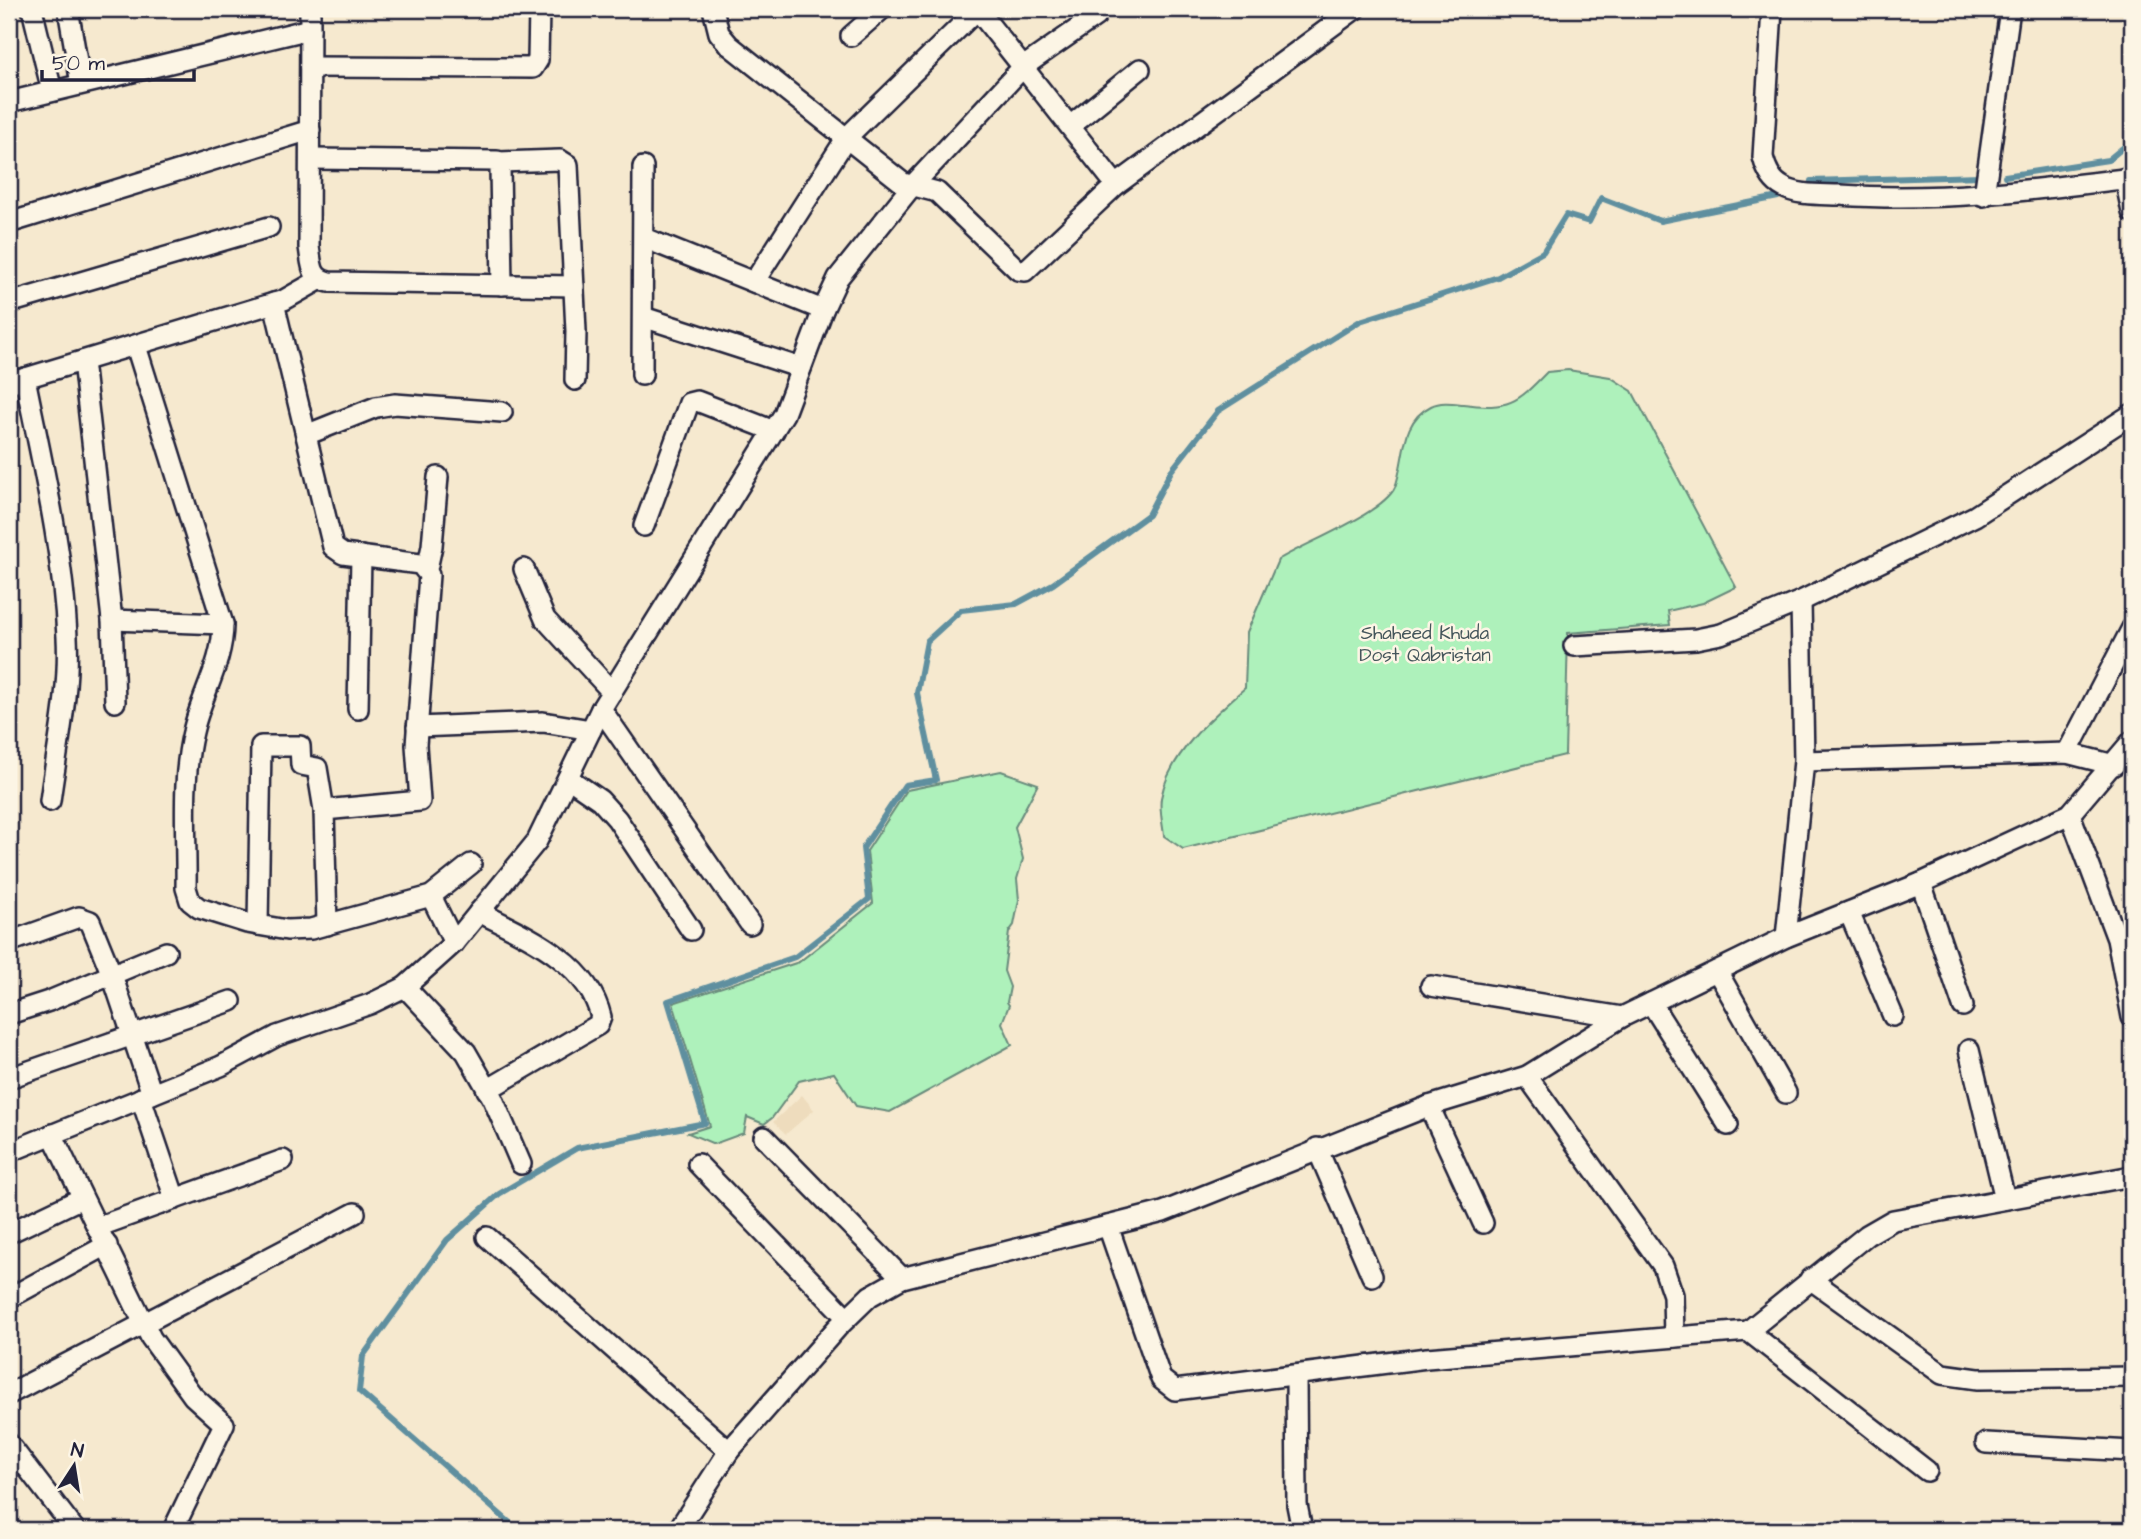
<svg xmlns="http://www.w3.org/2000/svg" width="2141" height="1539" font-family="'Architects Daughter',sans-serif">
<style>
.built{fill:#eedcbd}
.green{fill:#aef1bb;stroke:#688a7b;stroke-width:2}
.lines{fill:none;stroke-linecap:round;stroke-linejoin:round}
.stream{stroke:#5f8f9f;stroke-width:6}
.street-casing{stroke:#22223b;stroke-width:24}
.street{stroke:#fcf5e5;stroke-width:19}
.labels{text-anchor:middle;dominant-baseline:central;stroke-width:5;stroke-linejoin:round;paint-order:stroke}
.park-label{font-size:19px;fill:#45565b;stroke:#fcf5e5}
</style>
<rect width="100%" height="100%" fill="#f6e9cf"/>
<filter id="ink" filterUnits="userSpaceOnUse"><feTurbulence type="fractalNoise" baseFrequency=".0143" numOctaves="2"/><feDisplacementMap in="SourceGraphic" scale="14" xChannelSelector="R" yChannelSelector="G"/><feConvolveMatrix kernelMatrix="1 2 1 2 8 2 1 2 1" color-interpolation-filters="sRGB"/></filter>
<g filter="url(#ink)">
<path class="built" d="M802 1095 814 1110 786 1134 773 1122Z"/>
<g class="green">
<path d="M1568 370 1610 377 1632 391 1736 587 1703 603 1668 611 1670 625 1568 633 1565 755 1183 849 1164 836C1163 825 1159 810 1161 798 1169 754 1213 716 1245 688L1247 632 1278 560C1305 543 1384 513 1395 487 1406 459 1399 422 1431 406 1441 401 1453 403 1463 404 1509 410 1517 403 1547 372Z"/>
<path d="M1001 771 1038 784 1015 827 1023 859 1017 879 1019 900 1014 925 1009 932 1004 971 1010 987 1007 1002 1009 1005 1002 1023 1012 1045 890 1112 856 1106 834 1073 799 1081 772 1118 764 1124 747 1117 744 1133 714 1144 688 1133 710 1126 673 1003 799 962 873 903 867 851 907 790Z"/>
</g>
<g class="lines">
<g class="stream">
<path d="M2005 176 2108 160 2125 146 2132 145"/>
<path d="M1811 181 1980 176"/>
<path d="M518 1530 359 1391 363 1356 447 1240 499 1194 577 1148 705 1123 668 1001 795 957 869 899 863 848 905 785 936 780 917 693 927 641 961 610 1016 604 1053 584 1148 515 1171 471 1218 411 1360 321 1498 277 1543 252 1566 215 1589 222 1601 198 1660 221 1778 197"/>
</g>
<g class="street-casing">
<g id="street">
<path d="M32 9 52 91"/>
<path d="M68 9 81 84"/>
<path d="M310 9 309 247C312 264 310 278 329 282L574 286"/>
<path d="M713 9 719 33 729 45 903 183 937 192 1018 270 1025 271 1116 185 1355 9"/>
<path d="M977 9 1116 185"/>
<path d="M1772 9 1763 157C1766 169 1771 181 1783 187 1798 196 1823 194 1840 195 1939 202 2034 190 2132 178"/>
<path d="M851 36 882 9"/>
<path d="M310 67 533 68 538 60 539 9"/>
<path d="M9 102 310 29"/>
<path d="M1070 126 1140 69"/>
<path d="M310 159 497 161 500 167 502 285"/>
<path d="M499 162 560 160 568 165 576 331 575 380"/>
<path d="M2125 178 2132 212"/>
<path d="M1984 196 2010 9"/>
<path d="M9 223 310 130"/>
<path d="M644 238 823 310"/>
<path d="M754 282 847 137 978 9"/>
<path d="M9 303 269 227"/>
<path d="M274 303 333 547 343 554 420 564 429 575 416 745 420 801 324 810 327 925"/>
<path d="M643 317 801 368"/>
<path d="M136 346 223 624C223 663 201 695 193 732 181 781 187 838 186 888L190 901 199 908 247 923 287 930 311 929 431 896 471 864"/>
<path d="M83 361 112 620 115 702"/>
<path d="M642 375 643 167"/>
<path d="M25 378C42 463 63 550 67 637 70 691 57 748 50 801"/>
<path d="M9 383 284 300 319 280"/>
<path d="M306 435 376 407 395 404 502 412"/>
<path d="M644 526 689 403 697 401 774 431"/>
<path d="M427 569 432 546 438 477"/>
<path d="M524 569 545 619 612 692"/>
<path d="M112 620 223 624"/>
<path d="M1574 646 1696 639 1721 634 1801 601 1975 516 2132 414"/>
<path d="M358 709 361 556"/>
<path d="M601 709 750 924"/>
<path d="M417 727 543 722 591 730"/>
<path d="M2067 753 2132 628"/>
<path d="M1804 761 2067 753 2114 765"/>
<path d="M568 778 600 800 617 819 691 930"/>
<path d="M2070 814 2117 939 2132 1017"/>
<path d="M1921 883 1963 1006"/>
<path d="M431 896 454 943"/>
<path d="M479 912C524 935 588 961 601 1017L598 1025 487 1090"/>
<path d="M1849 912 1893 1016"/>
<path d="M258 925 261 746H300L301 765 317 768 324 810"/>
<path d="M1786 937 1804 761 1801 601"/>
<path d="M9 942 79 917 90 921 112 975 152 1094"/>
<path d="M1717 971 1786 1093"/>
<path d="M1431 986 1622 1017"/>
<path d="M405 987 466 1052 493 1099 521 1164"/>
<path d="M1651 1003 1728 1125"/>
<path d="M9 1014 49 1001 166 952"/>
<path d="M1969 1050 2005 1199"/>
<path d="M1527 1076 1663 1266 1673 1295 1674 1337"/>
<path d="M9 1078 231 1001"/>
<path d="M141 1098 175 1199"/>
<path d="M1429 1106 1483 1223"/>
<path d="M52 1134 151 1338 193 1396 224 1424 173 1530"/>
<path d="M764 1137 902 1278"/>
<path d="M1317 1148 1372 1276"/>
<path d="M9 1152 221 1066 277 1036 370 1004 405 987 454 943 537 841 601 709 784 414 823 310 838 278 912 186 1023 67 1096 16"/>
<path d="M698 1164 847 1318"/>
<path d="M1108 1226 1161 1379 1175 1390 1427 1358 1748 1331 1867 1235 1893 1220 2132 1176"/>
<path d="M97 1227 283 1160"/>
<path d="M9 1233 82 1198"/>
<path d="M487 1237 729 1451"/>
<path d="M1810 1279 1942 1374 1978 1379 2132 1377"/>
<path d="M9 1298 107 1245"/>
<path d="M1748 1331 1927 1471"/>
<path d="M1296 1375 1297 1505 1302 1530"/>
<path d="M9 1394 355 1213"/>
<path d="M1986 1443 2132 1451"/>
<path d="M9 1444 75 1530"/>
<path d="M678 1530 729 1451 837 1328 870 1296 902 1278 1163 1212 1429 1106 1527 1076 1622 1017 1786 937 1921 883 2070 814 2132 741"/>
</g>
</g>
<use href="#street" class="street"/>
</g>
</g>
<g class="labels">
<g class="park-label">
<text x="1425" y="633">Shaheed Khuda<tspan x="1425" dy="22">Dost Qabristan</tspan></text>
</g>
</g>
<rect width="2141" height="1539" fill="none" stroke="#fcf5e5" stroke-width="35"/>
<rect x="18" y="18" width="2106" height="1504" fill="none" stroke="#22223b" stroke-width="2.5" filter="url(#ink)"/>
<g transform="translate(74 1466) rotate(12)" stroke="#fcf5e5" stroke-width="5" paint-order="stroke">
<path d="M0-5L12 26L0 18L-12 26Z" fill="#22223b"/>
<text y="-10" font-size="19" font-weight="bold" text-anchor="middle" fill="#22223b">N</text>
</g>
<path d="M42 70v10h152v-10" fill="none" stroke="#22223b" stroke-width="3.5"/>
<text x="52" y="70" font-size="21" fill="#22223b" stroke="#fcf5e5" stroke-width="5" paint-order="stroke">50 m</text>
</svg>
